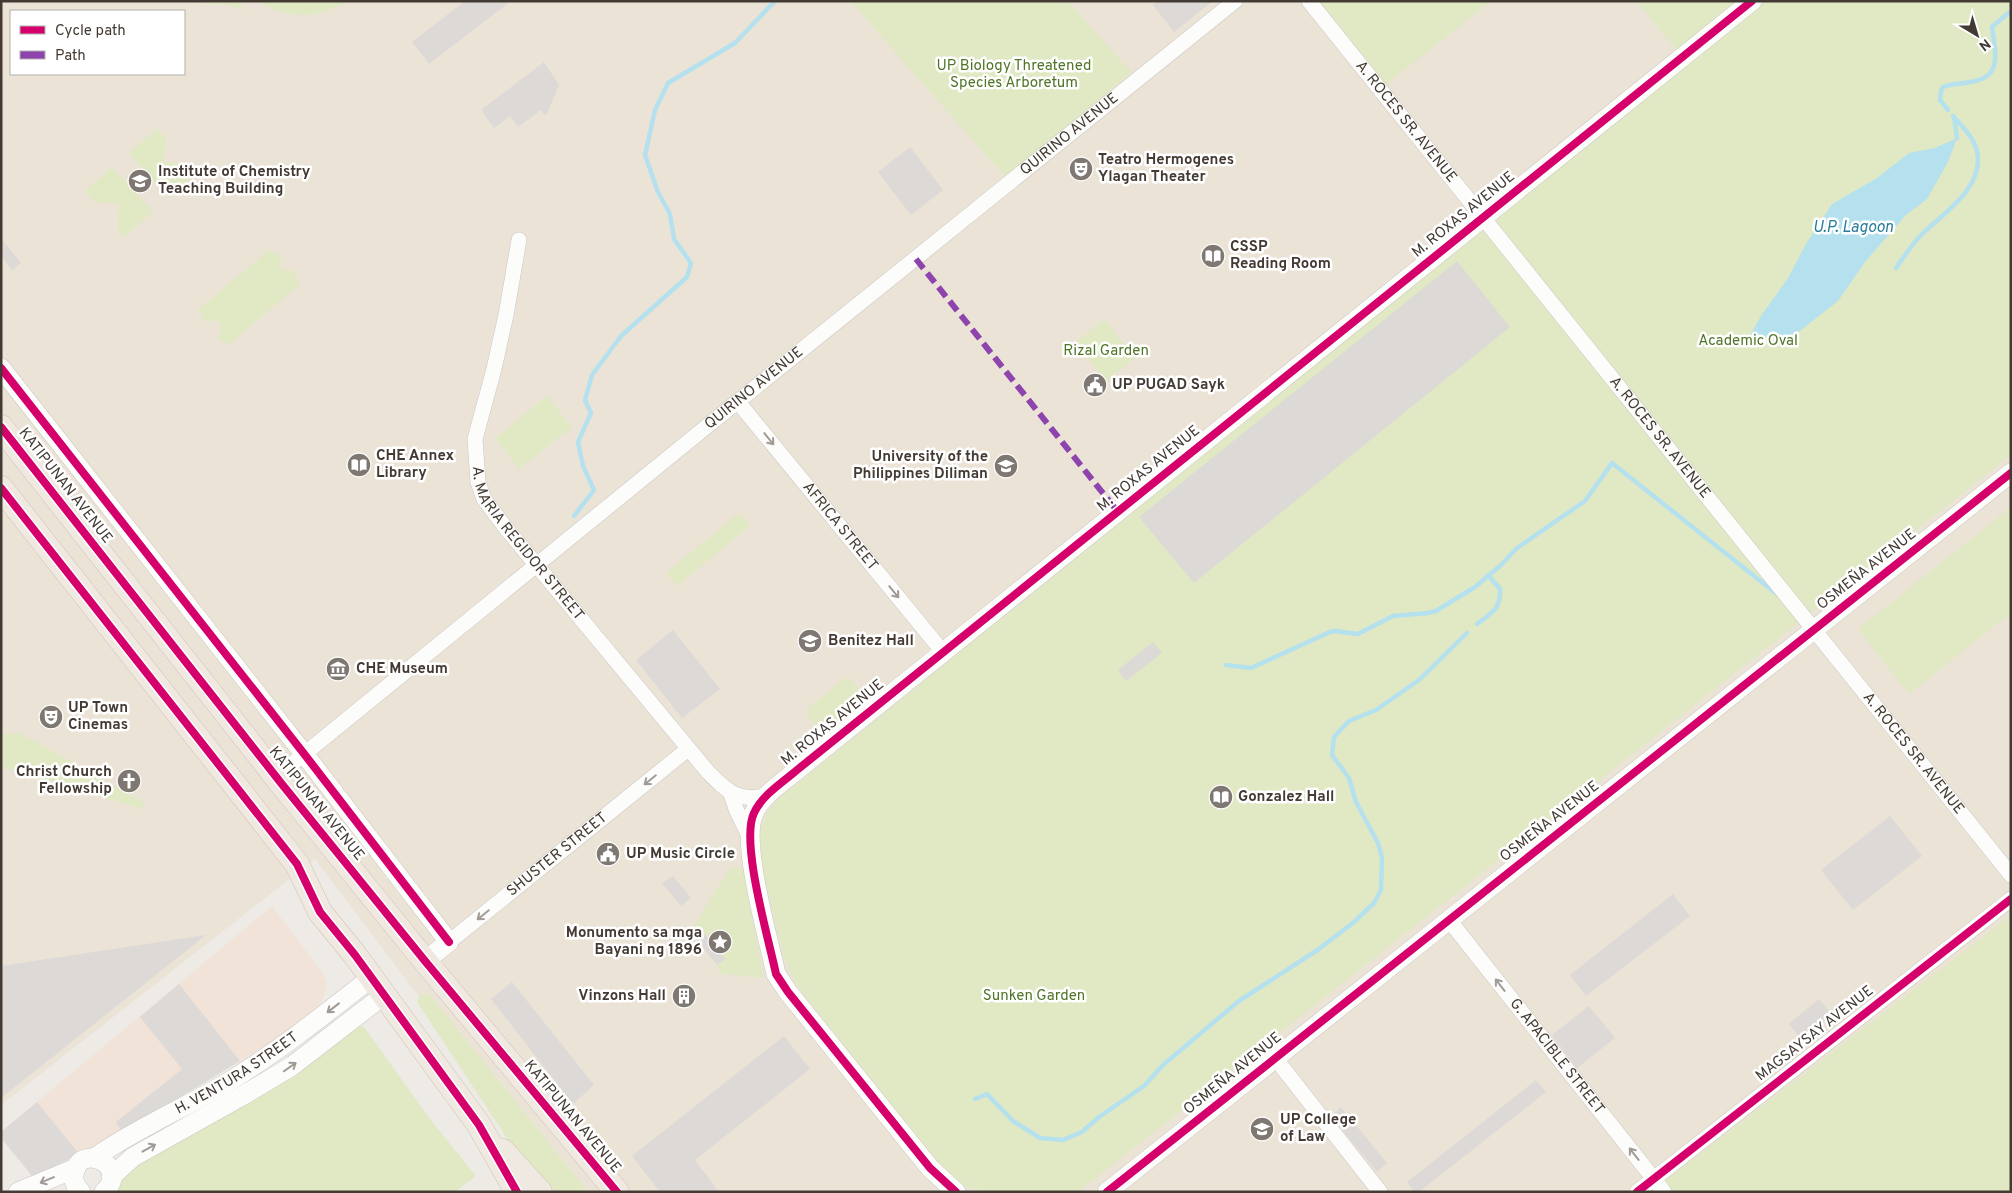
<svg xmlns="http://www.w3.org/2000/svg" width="2012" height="1193" font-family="Overpass,sans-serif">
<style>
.commercial{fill:#f2e3d8}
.education{fill:#ece3d7;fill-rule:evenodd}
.green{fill:#e0e9c4}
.parking{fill:#ddd9d6}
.water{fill:#b5e0ee}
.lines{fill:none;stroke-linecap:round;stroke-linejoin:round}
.stream{stroke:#b5e0ee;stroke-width:4.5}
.minor-casing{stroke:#cac6c2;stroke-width:16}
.tertiary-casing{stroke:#cac6c2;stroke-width:20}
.primary-casing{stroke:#d1c3b3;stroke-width:25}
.minor{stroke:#fcfcfb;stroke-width:15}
.tertiary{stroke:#fcfcfb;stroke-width:19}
.primary{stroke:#f0e9e2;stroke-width:24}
.quiet{stroke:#8e44ad;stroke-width:6;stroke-dasharray:12 6;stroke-linecap:butt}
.cycleway-casing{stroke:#fff;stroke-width:11}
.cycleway{stroke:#d6006c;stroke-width:8}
.oneway{stroke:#a09b97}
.labels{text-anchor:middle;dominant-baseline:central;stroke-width:5;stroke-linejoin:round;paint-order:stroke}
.park-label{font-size:15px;fill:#507526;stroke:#fff}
.street-label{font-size:15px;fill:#433a33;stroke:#fff}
.poi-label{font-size:15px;font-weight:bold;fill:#433a33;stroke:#fff;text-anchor:start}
.water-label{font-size:16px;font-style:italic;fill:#277a98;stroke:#fff}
</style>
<rect width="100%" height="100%" fill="#eeeae6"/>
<path class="commercial" d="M272 906 324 975 327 985 322 1002 309 1014 273 1041 122 1132 79 1154 1 1138V1132Z"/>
<path class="education" d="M1 1H2011V1192H567L315 859 1 1105ZM11 11H184V74H11Z"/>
<g class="green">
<path d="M196 1H237L247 10 227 5 195 3Z"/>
<path d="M258 1H348C319 19 287 20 258 1Z"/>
<path d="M850 1H1068L1131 72 1007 179Z"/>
<path d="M1316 1H1491L1383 87Z"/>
<path d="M1637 1H1738L1676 50Z"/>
<path d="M1766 1H2011V455L1078 1192H987L960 1185 942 1169 805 996 791 975 784 958 758 852 761 826 768 812 777 800Z"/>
<path d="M157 128 166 138 164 162 190 165 197 173 169 198 129 153Z"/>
<path d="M112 167 153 212 124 237 118 229 119 203 94 202 85 191Z"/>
<path d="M270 249 275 255H281V270L296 271 295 278 300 284 228 345 225 342 219 341 220 322 202 320V315L198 310Z"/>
<path d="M1105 319 1135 358 1106 381 1075 342Z"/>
<path d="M547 396 572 427 519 469 495 438Z"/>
<path d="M2011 507V613L1909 694 1858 629Z"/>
<path d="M739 513 750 526 677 586 666 573Z"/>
<path d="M849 677 867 698 822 734 807 715 808 708 843 679Z"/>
<path d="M20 733 145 803 142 809 1 767V734Z"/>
<path d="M734 867 739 868 743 871 764 978 721 974 717 966 725 959 704 932 696 938 690 932 730 868Z"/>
<path d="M2011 915V1192H1651L1666 1180Z"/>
<path d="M429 994 580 1182 586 1192H552L514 1149 417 1002 420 995Z"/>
<path d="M354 1023 364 1027 429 1118 476 1176 455 1192H115L130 1169Z"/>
</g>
<g class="parking">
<path d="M465 1H511L429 64 412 42Z"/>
<path d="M1157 1H1213L1174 32 1153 5Z"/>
<path d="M544 62 559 85 546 116 541 110 518 127 510 116 494 128 481 110Z"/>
<path d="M910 147 943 190 911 215 878 172Z"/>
<path d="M1 238 21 263 12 270 1 256Z"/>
<path d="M1457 261 1510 327 1194 583 1139 517Z"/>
<path d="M673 630 720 689 682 718 636 660Z"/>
<path d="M1153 642 1162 653 1126 681 1118 670Z"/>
<path d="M1890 816 1922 856 1853 910 1821 870Z"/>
<path d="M673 876 691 898 681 906 662 883Z"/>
<path d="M1673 894 1690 916 1586 996 1570 975Z"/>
<path d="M704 933 725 959 717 965 696 939Z"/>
<path d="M206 935 1 1098V966Z"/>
<path d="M512 982 594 1085 573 1104 491 999Z"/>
<path d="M179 984 240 1061 122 1132 116 1122 182 1069 140 1017Z"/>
<path d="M1819 999 1832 1015 1801 1039 1789 1024Z"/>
<path d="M1589 1006 1615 1038 1577 1068 1552 1035Z"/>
<path d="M784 1036 810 1069 695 1160 719 1192H660L632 1156Z"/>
<path d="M1536 1080 1546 1092 1419 1192H1414L1407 1182Z"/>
<path d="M37 1102 79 1154 33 1177 1 1138V1132Z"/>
<path d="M1341 1107 1387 1163 1377 1172 1331 1116Z"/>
</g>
<path class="water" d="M1957 138 1948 162 1927 199 1906 215 1865 262 1838 301 1792 337 1762 340 1744 346 1761 316 1788 278 1806 244 1832 204 1877 178 1909 153 1935 148Z"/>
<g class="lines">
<g class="stream">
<path d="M1948 110 1940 100 1941 91 1943 87C1952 83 1961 84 1970 82 2004 78 1995 51 1992 27L2011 11"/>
<path d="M1954 117 1957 138"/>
<path d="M1896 268C1904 257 1912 244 1922 234 1944 213 1985 187 1977 151 1974 138 1962 126 1953 116"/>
<path d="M574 516 594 490 583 466 578 442 591 413 585 400 592 375 621 336 687 277 691 263 674 239 670 214 658 192 645 155 655 110 668 83 735 43 775 1"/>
<path d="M1477 624C1492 613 1501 609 1500 589L1488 575"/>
<path d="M1226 665 1251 668 1330 632 1335 631 1358 634 1393 616 1428 613 1436 611 1475 587 1500 566 1517 548 1585 501 1612 463 1778 595"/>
<path d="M975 1099 987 1094 1013 1121 1040 1138 1063 1140 1082 1132 1099 1117 1144 1086 1163 1065 1239 1001 1319 949 1354 922 1374 903 1381 890 1382 858 1378 843 1356 802 1349 778 1332 755 1334 737 1349 721 1376 710 1419 680 1467 633"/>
</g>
<g class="minor-casing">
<g id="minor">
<path id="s1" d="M1309 1 2011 875"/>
<path id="s2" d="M519 240 506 315 494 369 475 439 478 482 484 499 505 527 708 772C727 791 737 802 766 796"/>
<path id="s3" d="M738 402 943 652"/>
<path id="s4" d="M276 777 706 427 1235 1"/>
<path d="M731 794 736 809 749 836"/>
<path id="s5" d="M1449 920 1664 1192"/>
<path id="s6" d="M449 942 688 749"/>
<path d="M1275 1058 1380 1192"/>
<path d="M1637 1192 2011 899"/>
</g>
</g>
<g class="tertiary-casing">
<g id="tertiary">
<path d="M1 368 305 755 449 942 425 961"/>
<path id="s7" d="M94 1158C137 1128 185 1108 230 1081 280 1050 325 1014 371 978"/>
<path d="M111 1177 133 1157 242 1096 292 1066 384 995"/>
<path d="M18 1192 76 1168"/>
<path d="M81 1192C76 1187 73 1182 74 1175 78 1140 132 1166 104 1192"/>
<path d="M956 1192 930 1168 788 992 776 974C769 940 740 842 754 813 762 795 782 783 797 770L1752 1"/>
<path d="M1107 1192 2011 473"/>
</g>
</g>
<g class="primary-casing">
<g id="primary">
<path d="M1 427 281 783 425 961 617 1192"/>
<path d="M1 488 297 864 320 912 355 955 479 1125 517 1192"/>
<path d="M503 1151 540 1192"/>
</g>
</g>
<use href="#minor" class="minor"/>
<use href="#tertiary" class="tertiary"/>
<use href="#primary" class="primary"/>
<path class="quiet" d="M916 259 1118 512"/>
<g class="cycleway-casing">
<g id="cycleway">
<path d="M1 368 305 755 449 942"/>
<path d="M1 427 281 783 425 961 617 1192"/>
<path d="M1 488 297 864 320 912 355 955 479 1125 517 1192"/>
<path d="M956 1192 930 1168 788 992 776 974C769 940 740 842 754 813 762 795 782 783 797 770L1752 1"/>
<path d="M1107 1192 2011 473"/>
<path d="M1637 1192 2011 899"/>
</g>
</g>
<use href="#cycleway" class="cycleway"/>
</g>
<defs><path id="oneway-shaft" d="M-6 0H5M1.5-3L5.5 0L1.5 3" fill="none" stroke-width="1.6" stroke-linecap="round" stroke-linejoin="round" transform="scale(1.25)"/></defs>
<g class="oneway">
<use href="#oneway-shaft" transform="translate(769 439) rotate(51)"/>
<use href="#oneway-shaft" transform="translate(894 592) rotate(51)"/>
<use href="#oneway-shaft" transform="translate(650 780) rotate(141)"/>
<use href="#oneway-shaft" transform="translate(483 915) rotate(141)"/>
<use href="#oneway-shaft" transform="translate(1500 985) rotate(-128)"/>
<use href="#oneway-shaft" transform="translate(333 1008) rotate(142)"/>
<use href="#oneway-shaft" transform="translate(290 1067) rotate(-35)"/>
<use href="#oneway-shaft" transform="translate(149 1148) rotate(-29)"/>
<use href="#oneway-shaft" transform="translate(1634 1154) rotate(-128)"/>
<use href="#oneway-shaft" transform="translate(47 1180) rotate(157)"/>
</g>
<defs>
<g id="theatre-disc" transform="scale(1.25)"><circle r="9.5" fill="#7f7872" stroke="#fff"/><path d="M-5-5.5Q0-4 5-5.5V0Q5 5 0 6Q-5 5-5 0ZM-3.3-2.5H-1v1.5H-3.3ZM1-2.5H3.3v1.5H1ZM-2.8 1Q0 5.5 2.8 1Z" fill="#fff"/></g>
<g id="university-disc" transform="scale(1.25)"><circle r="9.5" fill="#7f7872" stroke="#fff"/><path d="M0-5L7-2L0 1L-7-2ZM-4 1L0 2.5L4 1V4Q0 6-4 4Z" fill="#fff"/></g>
<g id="library-disc" transform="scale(1.25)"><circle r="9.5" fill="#7f7872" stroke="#fff"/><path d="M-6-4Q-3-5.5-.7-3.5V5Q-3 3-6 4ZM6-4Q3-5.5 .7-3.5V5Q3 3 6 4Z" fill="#fff"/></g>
<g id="civic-disc" transform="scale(1.25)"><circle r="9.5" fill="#7f7872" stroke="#fff"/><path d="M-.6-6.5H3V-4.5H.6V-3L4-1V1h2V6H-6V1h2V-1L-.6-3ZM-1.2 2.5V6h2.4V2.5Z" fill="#fff"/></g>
<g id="museum-disc" transform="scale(1.25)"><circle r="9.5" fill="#7f7872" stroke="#fff"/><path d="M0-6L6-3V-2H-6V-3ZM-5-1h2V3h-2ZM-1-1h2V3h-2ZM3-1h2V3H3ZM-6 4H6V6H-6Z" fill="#fff"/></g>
<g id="church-disc" transform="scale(1.25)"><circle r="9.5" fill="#7f7872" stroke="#fff"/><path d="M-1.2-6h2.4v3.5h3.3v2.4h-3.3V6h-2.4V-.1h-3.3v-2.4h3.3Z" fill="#fff"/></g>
<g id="sight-disc" transform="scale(1.25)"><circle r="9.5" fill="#7f7872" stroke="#fff"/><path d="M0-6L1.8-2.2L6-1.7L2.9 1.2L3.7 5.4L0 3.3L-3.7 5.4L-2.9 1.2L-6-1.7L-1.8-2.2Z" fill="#fff"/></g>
<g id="building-disc" transform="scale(1.25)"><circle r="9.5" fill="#7f7872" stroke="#fff"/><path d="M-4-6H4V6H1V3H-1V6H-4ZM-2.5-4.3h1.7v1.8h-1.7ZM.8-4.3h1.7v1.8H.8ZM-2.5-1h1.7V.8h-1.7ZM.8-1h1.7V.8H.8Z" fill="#fff"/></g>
</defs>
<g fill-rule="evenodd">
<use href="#theatre-disc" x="1081" y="169"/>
<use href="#university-disc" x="140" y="181"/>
<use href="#library-disc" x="1213" y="256"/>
<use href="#civic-disc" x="1095" y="385"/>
<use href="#library-disc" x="359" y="465"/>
<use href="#university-disc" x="1006" y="466"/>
<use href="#university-disc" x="810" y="641"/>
<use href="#museum-disc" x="338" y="669"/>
<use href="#theatre-disc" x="51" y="717"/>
<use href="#church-disc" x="129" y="781"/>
<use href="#library-disc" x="1221" y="797"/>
<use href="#civic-disc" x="608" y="854"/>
<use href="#sight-disc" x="720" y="942"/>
<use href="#building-disc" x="684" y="996"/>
<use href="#university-disc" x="1262" y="1129"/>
</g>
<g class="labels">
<g class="park-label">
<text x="1014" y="66">UP Biology Threatened<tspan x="1014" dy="17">Species Arboretum</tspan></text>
<text x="1748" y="341">Academic Oval</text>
<text x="1106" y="351">Rizal Garden</text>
<text x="1034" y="996">Sunken Garden</text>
</g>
<g class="street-label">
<text stroke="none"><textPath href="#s1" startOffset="155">A. ROCES SR. AVENUE</textPath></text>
<text stroke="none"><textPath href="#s4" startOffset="1021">QUIRINO AVENUE</textPath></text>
<text transform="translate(1464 215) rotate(-39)">M. ROXAS AVENUE</text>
<text stroke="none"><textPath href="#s4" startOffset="616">QUIRINO AVENUE</textPath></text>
<text stroke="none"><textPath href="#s1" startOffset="560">A. ROCES SR. AVENUE</textPath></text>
<text transform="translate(1149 469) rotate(-39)">M. ROXAS AVENUE</text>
<text transform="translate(65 486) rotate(52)">KATIPUNAN AVENUE</text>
<text stroke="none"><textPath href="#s3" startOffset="161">AFRICA STREET</textPath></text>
<text stroke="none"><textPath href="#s2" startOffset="325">A. MARIA REGIDOR STREET</textPath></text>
<text transform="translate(1867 570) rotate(-38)">OSMEÑA AVENUE</text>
<text transform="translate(833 723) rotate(-39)">M. ROXAS AVENUE</text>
<text stroke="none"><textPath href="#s1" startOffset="965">A. ROCES SR. AVENUE</textPath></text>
<text transform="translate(316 804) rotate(51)">KATIPUNAN AVENUE</text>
<text transform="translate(1550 822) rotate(-38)">OSMEÑA AVENUE</text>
<text stroke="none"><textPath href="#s6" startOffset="139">SHUSTER STREET</textPath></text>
<text transform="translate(1815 1034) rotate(-38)">MAGSAYSAY AVENUE</text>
<text stroke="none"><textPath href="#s5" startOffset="174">G. APACIBLE STREET</textPath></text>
<text stroke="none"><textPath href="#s7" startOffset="166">H. VENTURA STREET</textPath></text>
<text transform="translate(1233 1074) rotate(-39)">OSMEÑA AVENUE</text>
<text transform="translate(572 1117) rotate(50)">KATIPUNAN AVENUE</text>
</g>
<g class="poi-label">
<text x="1098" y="160">Teatro Hermogenes<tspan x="1098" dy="17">Ylagan Theater</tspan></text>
<text x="158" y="172">Institute of Chemistry<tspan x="158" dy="17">Teaching Building</tspan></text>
<text x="1230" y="247">CSSP<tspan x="1230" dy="17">Reading Room</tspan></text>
<text x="1112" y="385">UP PUGAD Sayk</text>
<text x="376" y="456">CHE Annex<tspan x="376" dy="17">Library</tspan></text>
<text x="988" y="457" text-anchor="end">University of the<tspan x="988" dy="17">Philippines Diliman</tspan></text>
<text x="828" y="641">Benitez Hall</text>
<text x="356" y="669">CHE Museum</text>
<text x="68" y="708">UP Town<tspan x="68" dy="17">Cinemas</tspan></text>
<text x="112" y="772" text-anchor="end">Christ Church<tspan x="112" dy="17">Fellowship</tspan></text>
<text x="1238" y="797">Gonzalez Hall</text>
<text x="626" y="854">UP Music Circle</text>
<text x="702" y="933" text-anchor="end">Monumento sa mga<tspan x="702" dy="17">Bayani ng 1896</tspan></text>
<text x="666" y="996" text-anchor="end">Vinzons Hall</text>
<text x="1280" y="1120">UP College<tspan x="1280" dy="17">of Law</tspan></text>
</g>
<g class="water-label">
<text x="1853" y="228">U.P. Lagoon</text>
</g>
</g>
<rect width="2012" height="1193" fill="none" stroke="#433a33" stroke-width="5"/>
<rect x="10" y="10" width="175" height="65" fill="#ffffff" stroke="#b4b0ad"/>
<rect x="20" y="26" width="25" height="8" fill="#d6006c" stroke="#b4b0ad"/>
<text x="55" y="35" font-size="15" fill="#433a33">Cycle path</text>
<rect x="20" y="51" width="25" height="8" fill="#8e44ad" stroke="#b4b0ad"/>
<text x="55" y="60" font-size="15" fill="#433a33">Path</text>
<g transform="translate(1977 35) rotate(142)" stroke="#ffffff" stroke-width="4" paint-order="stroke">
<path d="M0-4L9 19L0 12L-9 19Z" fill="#433a33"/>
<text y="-8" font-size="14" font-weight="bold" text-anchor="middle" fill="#433a33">N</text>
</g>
</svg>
